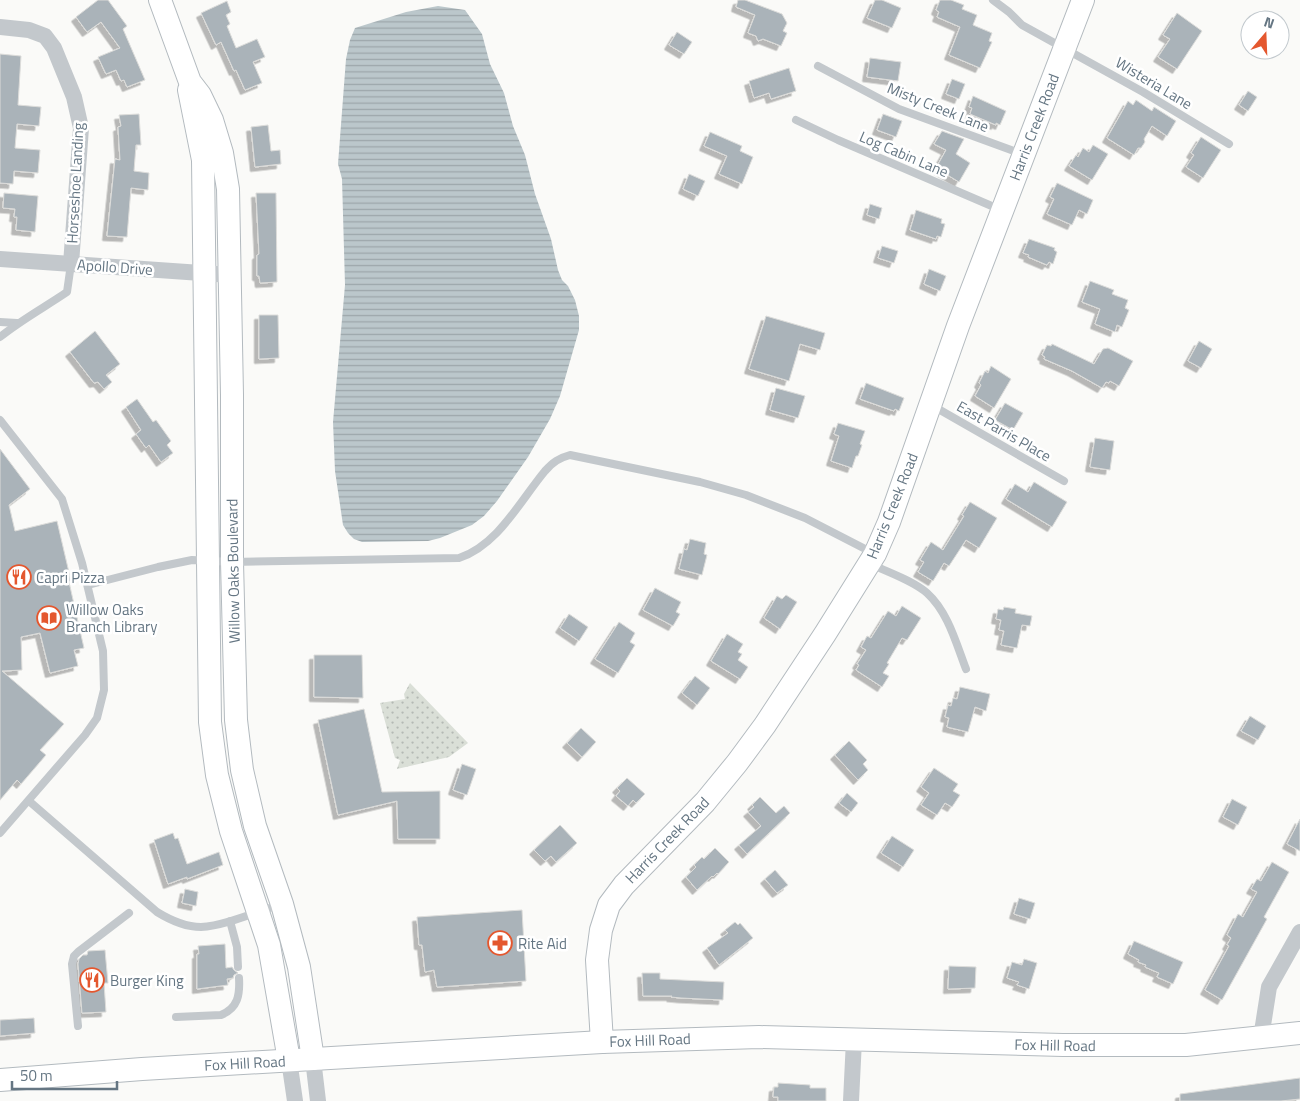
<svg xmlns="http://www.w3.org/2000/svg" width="1300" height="1101" font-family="'Titillium Web',sans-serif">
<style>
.park{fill:url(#park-dots)}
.water{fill:url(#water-rules)}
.building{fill:#aab3b9;stroke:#dcdcda;filter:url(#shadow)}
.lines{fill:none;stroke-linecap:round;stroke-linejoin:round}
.secondary-casing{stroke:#b3babf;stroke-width:24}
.lane{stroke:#c3c8cc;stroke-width:8}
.street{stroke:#c3c8cc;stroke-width:16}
.secondary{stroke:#fff;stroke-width:22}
.labels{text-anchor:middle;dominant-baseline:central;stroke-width:5;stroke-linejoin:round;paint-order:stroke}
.street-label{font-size:15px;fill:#657683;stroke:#fff}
.poi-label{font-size:15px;fill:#657683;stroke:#fff;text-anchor:start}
</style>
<defs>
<pattern id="park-dots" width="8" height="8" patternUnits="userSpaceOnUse" patternTransform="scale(1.25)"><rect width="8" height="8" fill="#dadfd7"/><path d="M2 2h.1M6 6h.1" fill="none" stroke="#b4b9b4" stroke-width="1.8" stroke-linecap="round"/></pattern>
<pattern id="water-rules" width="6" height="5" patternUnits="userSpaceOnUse" patternTransform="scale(1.25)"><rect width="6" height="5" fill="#bbc7cb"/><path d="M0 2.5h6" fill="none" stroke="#9ca6aa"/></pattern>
<filter id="shadow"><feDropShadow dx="-4.5" dy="4.5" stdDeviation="0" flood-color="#0004"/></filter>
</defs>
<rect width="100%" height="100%" fill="#fafaf8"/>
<path class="park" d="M410 683 468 743 449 757 397 769 400 760 395 758 380 703 405 699 404 694Z"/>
<path class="water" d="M438 6 465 10 482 34 490 64 504 93 513 126 525 155 535 194 551 239 558 270 562 280 568 286 575 300 579 316V330L560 396 550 419 528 457 497 501 484 516 472 525 440 538 428 541 362 542 354 539 348 533 343 525 335 471 333 422 345 285 342 179 338 164 346 59 350 40 355 28 406 12Z"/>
<g class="building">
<path d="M98 0H108L127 26 123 29 145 80 127 87 124 80 121 81 116 70 106 74 98 57 120 48 101 22 87 32 76 17Z"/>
<path d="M738 0H745L782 14 787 23 783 31 787 33 781 46 763 39 758 41 756 36 748 33 755 15 736 7Z"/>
<path d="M875 0H882L901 8 892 28 867 18Z"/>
<path d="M940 0H951L964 5 962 9 977 15 973 25 992 33 989 41 992 42 980 68 949 55 960 27 937 17 939 12 936 10Z"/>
<path d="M227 1 231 12 226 15 230 24 227 26 236 48 257 39 265 57 253 62 262 83 245 90 236 70 234 71 221 42 216 45 201 13Z"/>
<path d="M1177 13 1202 31 1177 69 1158 57 1170 39 1163 35Z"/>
<path d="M677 32 692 42 684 54 669 45Z"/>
<path d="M0 54 21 56 18 105 41 107 39 126 17 124 15 148 40 150 38 173 14 171 13 184 0 183Z"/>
<path d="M870 58 901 62 898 81 867 77Z"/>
<path d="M789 68 796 91 771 99 769 93 754 98 749 81Z"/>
<path d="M952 79 965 84 959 99 946 94Z"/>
<path d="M1248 91 1257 97 1248 111 1239 105Z"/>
<path d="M973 96 1006 111 1000 125 996 123V125L970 114 972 108 969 107Z"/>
<path d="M1136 100 1152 111 1154 107 1176 121 1167 136 1152 126 1144 139 1145 142 1141 148H1138L1134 155 1107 138 1128 101 1133 105Z"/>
<path d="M139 114 141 145H136L134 171 149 173 148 190 131 188 127 237 107 236 115 159 120 160 118 127 121 126 119 115Z"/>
<path d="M883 114 902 121 896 137 877 130Z"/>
<path d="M268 125 271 151 280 150 281 164 255 167 251 127Z"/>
<path d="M942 131 964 139 956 154 970 163 959 182 936 168 946 150 934 144Z"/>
<path d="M710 132 742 146 740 151 753 157 742 184 719 174 727 156 704 146Z"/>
<path d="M1201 137 1221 150 1203 178 1186 167 1194 155 1191 153Z"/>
<path d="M1093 145 1108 154 1092 180 1069 166 1076 155 1078 157 1083 148 1089 152Z"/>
<path d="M689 174 705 181 698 196 683 189Z"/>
<path d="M1057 183 1093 200 1087 214 1079 210 1072 225 1047 214 1054 199 1050 197Z"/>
<path d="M4 193 38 196 35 232 16 230 17 217H14L15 209 3 208Z"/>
<path d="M256 193H276L277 282 260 283 259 276H257V255L259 254Z"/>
<path d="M870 204 882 208 879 219 867 215Z"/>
<path d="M916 210 942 219 941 223 945 224 941 237 937 236 936 239 910 230Z"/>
<path d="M1029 239 1055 248 1054 250 1057 252 1053 264 1049 262 1047 265 1028 257 1029 255 1023 253Z"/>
<path d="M882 246 898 251 894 263 878 258Z"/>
<path d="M929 269 946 276 940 291 924 284Z"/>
<path d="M1090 281 1114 290 1112 294 1128 300 1125 308 1129 310 1122 327 1117 325 1115 332 1095 324 1100 309 1082 302Z"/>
<path d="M259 315H278L279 358 259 359Z"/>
<path d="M766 316 825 333 820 350 800 344 789 381 749 369Z"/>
<path d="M95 331 120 364 106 375 112 382 104 389 98 382 94 383 70 352Z"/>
<path d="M1199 341 1212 349 1201 368 1188 361Z"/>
<path d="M1052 344 1094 364 1103 349 1108 348 1133 361 1119 386 1110 381 1109 383 1106 382 1102 388 1072 371 1044 359 1045 357 1042 355 1047 345 1051 346Z"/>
<path d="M991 366 1011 379 994 408 975 396 981 385 979 383 985 371 988 373Z"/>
<path d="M866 383 904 398 899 411 895 409 894 411 860 399Z"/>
<path d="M776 388 805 396 798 418 770 410Z"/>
<path d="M137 399 153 422 156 420 171 441 167 445 173 453 161 462 149 445 146 448 136 434 141 430 126 407Z"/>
<path d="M1005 403 1023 413 1013 430 995 420Z"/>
<path d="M838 423 865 431 860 444 862 445 858 456H856L852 468 831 461 839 436 834 434Z"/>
<path d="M1095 438 1114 441 1110 470 1090 467Z"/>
<path d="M0 449 30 489 9 505 15 531 57 521 71 581 69 582 84 648 74 650 78 666 50 673 40 633 21 637 22 670 2 671 64 724 40 750 46 755 21 784 17 780 0 800Z"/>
<path d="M1034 482 1067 502 1052 527 1006 499 1015 484 1028 492Z"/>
<path d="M970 502 997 518 979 548 966 540 949 566 944 563 933 581 918 572 924 562 920 560 931 542 943 550 964 516 962 515Z"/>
<path d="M690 539 706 543 704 554 707 555 702 575 679 569 684 549 687 550Z"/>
<path d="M655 588 681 602 676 612 680 614 673 626 643 610Z"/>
<path d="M786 595 797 602 780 629 764 618 777 596 782 599Z"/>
<path d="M902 606 921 618 907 640 902 638 887 663 889 664 883 673 889 676 882 687 856 670 859 665 857 664 866 650 861 647 867 636 871 638 888 611 896 616Z"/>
<path d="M1004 607 1016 609 1015 613 1032 616 1030 626 1022 625 1017 648 1001 645 1004 631 999 630 1001 620 996 619 998 609 1003 610Z"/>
<path d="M569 614 588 627 579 641 560 628Z"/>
<path d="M619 622 635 633 630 642 635 645 618 673 595 659Z"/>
<path d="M727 634 743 644 738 652 742 654 738 660 748 667 740 679 711 661Z"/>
<path d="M314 655H362L363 698 314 697Z"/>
<path d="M695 676 710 688 697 705 682 693Z"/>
<path d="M960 687 990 694 986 711 975 707 968 732 947 727 949 718 945 717 948 705 951 706 953 698 957 699Z"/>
<path d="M364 709 382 792 440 791V839H398L397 801 338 815 318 720Z"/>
<path d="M1250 716 1266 726 1258 740 1241 731Z"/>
<path d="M581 728 596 742 582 757 567 743Z"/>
<path d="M849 741 867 760 863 764 868 770 858 780 835 755Z"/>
<path d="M462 764 476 769 467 795 453 790Z"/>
<path d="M934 768 958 784 953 791 960 795 952 807 945 803 937 815 921 805 929 793 921 787Z"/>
<path d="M627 778 645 794 636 803 633 800 628 806 616 796 620 791 617 788Z"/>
<path d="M847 793 858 803 851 812 839 803Z"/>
<path d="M760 797 776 813 784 806 790 813 747 854 739 845 761 826 748 812 754 807 752 805Z"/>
<path d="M1232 799 1247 807 1238 825 1223 817Z"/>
<path d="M1300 819V851L1287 844Z"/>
<path d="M560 825 577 843 556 862 551 856 545 861 534 850Z"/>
<path d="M173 833 175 839 178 838 187 864 219 852 223 865 187 879V877L168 884 154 840Z"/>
<path d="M892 836 914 850 903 867 881 853Z"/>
<path d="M715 848 729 862 718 874 717 873 713 877 712 876 697 890 686 877 696 867 694 865 702 857 704 859Z"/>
<path d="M1272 862 1289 872 1264 917 1267 919 1222 1000 1205 990 1229 946 1227 945 1231 938 1227 935 1238 914 1243 917 1257 892 1251 889 1257 879 1261 881Z"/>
<path d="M775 870 788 885 777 893 765 879Z"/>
<path d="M185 889 198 892 196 906 182 903Z"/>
<path d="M1019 898 1035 903 1030 919 1014 914Z"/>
<path d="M522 910 526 981 437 987 434 970 425 972 422 945H419L417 917Z"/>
<path d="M735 922 738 925 740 923 753 938 719 965 707 948 728 933 725 930Z"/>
<path d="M1134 941 1183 962 1173 984 1157 977 1159 973 1145 967 1146 965 1138 962 1139 960 1128 954Z"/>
<path d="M225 944 226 968 232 967 234 970 238 973 234 975 233 978 227 979 228 985 197 989V954H199L198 946Z"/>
<path d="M105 950 108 983H104L106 1012 82 1013 78 964 79 959 83 955H87L88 951Z"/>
<path d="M1024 959 1037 963 1029 989 1017 985 1019 982 1007 978 1012 962 1022 965Z"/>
<path d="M949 966 976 967 975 988 948 989Z"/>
<path d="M642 973H660V979L724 982 723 1000 681 998 671 997 672 996H643Z"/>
<path d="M34 1018 35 1033 0 1036V1020Z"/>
<path d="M1300 1078V1099L1281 1101H1180V1094Z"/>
<path d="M778 1083 810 1085V1088H826V1101H778V1097H773L774 1087H778Z"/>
</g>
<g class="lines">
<g class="secondary-casing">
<g id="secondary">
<path d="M160 0 190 82 200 95 212 120 222 153 228 189 232 395V562L236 720 242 770 255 826 282 904 299 967 313 1059"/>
<path d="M189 90 203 160 210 722 217 775 231 831 269 945 289 1060"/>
<path d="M602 1042 597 960 601 930 609 905 624 885 705 802 737 763 765 725 825 634 875 554 889 522 958 326 1083 0"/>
<path d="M0 1080 142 1069 602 1042 759 1037 1063 1045H1186L1300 1033"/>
</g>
</g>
<g class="lane">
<path d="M993 0 1009 12 1022 25 1143 92 1229 144"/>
<path d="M818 66 899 109 1022 154"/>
<path d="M796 120 838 140 1001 210"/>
<path d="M0 322 17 323"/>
<path d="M0 337C21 320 45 307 67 292L71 264"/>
<path d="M933 406 1064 481"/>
<path d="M0 420 62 499 82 563 103 651 104 690 97 718 85 735 0 833"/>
<path d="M871 564C889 573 912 580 927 593 948 612 956 643 966 669"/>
<path d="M88 585 158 567 192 560 232 562 459 558C498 545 520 501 545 471 553 462 559 458 570 455L700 482 746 495 805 518 873 553"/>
<path d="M29 801 157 912C170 920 185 927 201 927 223 926 257 912 279 905"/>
<path d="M230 921 237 947 238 967"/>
<path d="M176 1017 221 1015C238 1008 240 995 239 978"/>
<path d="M78 1026 72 964 74 956 78 952 129 913"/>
</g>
<g class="street">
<path d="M0 27 29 30 45 36 54 48 74 97 81 128 71 264"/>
<path d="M0 259 230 275"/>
<path d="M1261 1038 1269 987 1300 932"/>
<path d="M313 1059 318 1101"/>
<path d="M289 1060 295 1101"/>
<path d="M851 1101 854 1040"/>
</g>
<use href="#secondary" class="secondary"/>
</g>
<defs>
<g id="restaurant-ring" transform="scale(1.25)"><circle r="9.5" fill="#fff" stroke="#e4572e" stroke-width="1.5"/><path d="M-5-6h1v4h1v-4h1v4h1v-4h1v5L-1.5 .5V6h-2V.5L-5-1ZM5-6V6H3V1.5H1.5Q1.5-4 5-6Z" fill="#e4572e"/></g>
<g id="library-ring" transform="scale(1.25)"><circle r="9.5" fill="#fff" stroke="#e4572e" stroke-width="1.5"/><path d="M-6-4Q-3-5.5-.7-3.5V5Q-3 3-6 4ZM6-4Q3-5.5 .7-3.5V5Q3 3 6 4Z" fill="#e4572e"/></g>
<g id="pharmacy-ring" transform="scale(1.25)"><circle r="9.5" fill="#fff" stroke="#e4572e" stroke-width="1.5"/><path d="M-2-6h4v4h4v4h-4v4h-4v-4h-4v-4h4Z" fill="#e4572e"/></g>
</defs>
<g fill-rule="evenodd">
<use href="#restaurant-ring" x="19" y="577"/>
<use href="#library-ring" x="49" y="618"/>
<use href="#pharmacy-ring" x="500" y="943"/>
<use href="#restaurant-ring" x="92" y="980"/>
</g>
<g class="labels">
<g class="street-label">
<text transform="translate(1154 83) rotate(31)">Wisteria Lane</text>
<text transform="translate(938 107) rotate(22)">Misty Creek Lane</text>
<text transform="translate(1034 127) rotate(-69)">Harris Creek Road</text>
<text transform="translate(904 154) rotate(23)">Log Cabin Lane</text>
<text transform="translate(75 183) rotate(-87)">Horseshoe Landing</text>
<text transform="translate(115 267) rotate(4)">Apollo Drive</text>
<text transform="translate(1004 431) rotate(30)">East Parris Place</text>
<text transform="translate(892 506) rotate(-68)">Harris Creek Road</text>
<text transform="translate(233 571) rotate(-91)">Willow Oaks Boulevard</text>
<text transform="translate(667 840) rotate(-46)">Harris Creek Road</text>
<text transform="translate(650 1040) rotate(-2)">Fox Hill Road</text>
<text transform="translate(1055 1045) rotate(1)">Fox Hill Road</text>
<text transform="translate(245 1063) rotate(-3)">Fox Hill Road</text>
</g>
<g class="poi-label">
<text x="36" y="577">Capri Pizza</text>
<text x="66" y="609">Willow Oaks<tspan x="66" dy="17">Branch Library</tspan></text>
<text x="518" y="943">Rite Aid</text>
<text x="110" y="980">Burger King</text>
</g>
</g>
<g transform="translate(1265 35) rotate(19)"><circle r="24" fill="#ffffff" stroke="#c1c8cd"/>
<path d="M0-4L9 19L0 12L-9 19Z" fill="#e4572e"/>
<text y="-8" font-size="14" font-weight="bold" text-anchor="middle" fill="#657683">N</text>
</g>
<path d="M12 1081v8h105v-8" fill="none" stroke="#657683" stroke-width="2.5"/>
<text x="20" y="1081" font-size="15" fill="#657683" stroke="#ffffff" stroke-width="4" paint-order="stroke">50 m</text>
</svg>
